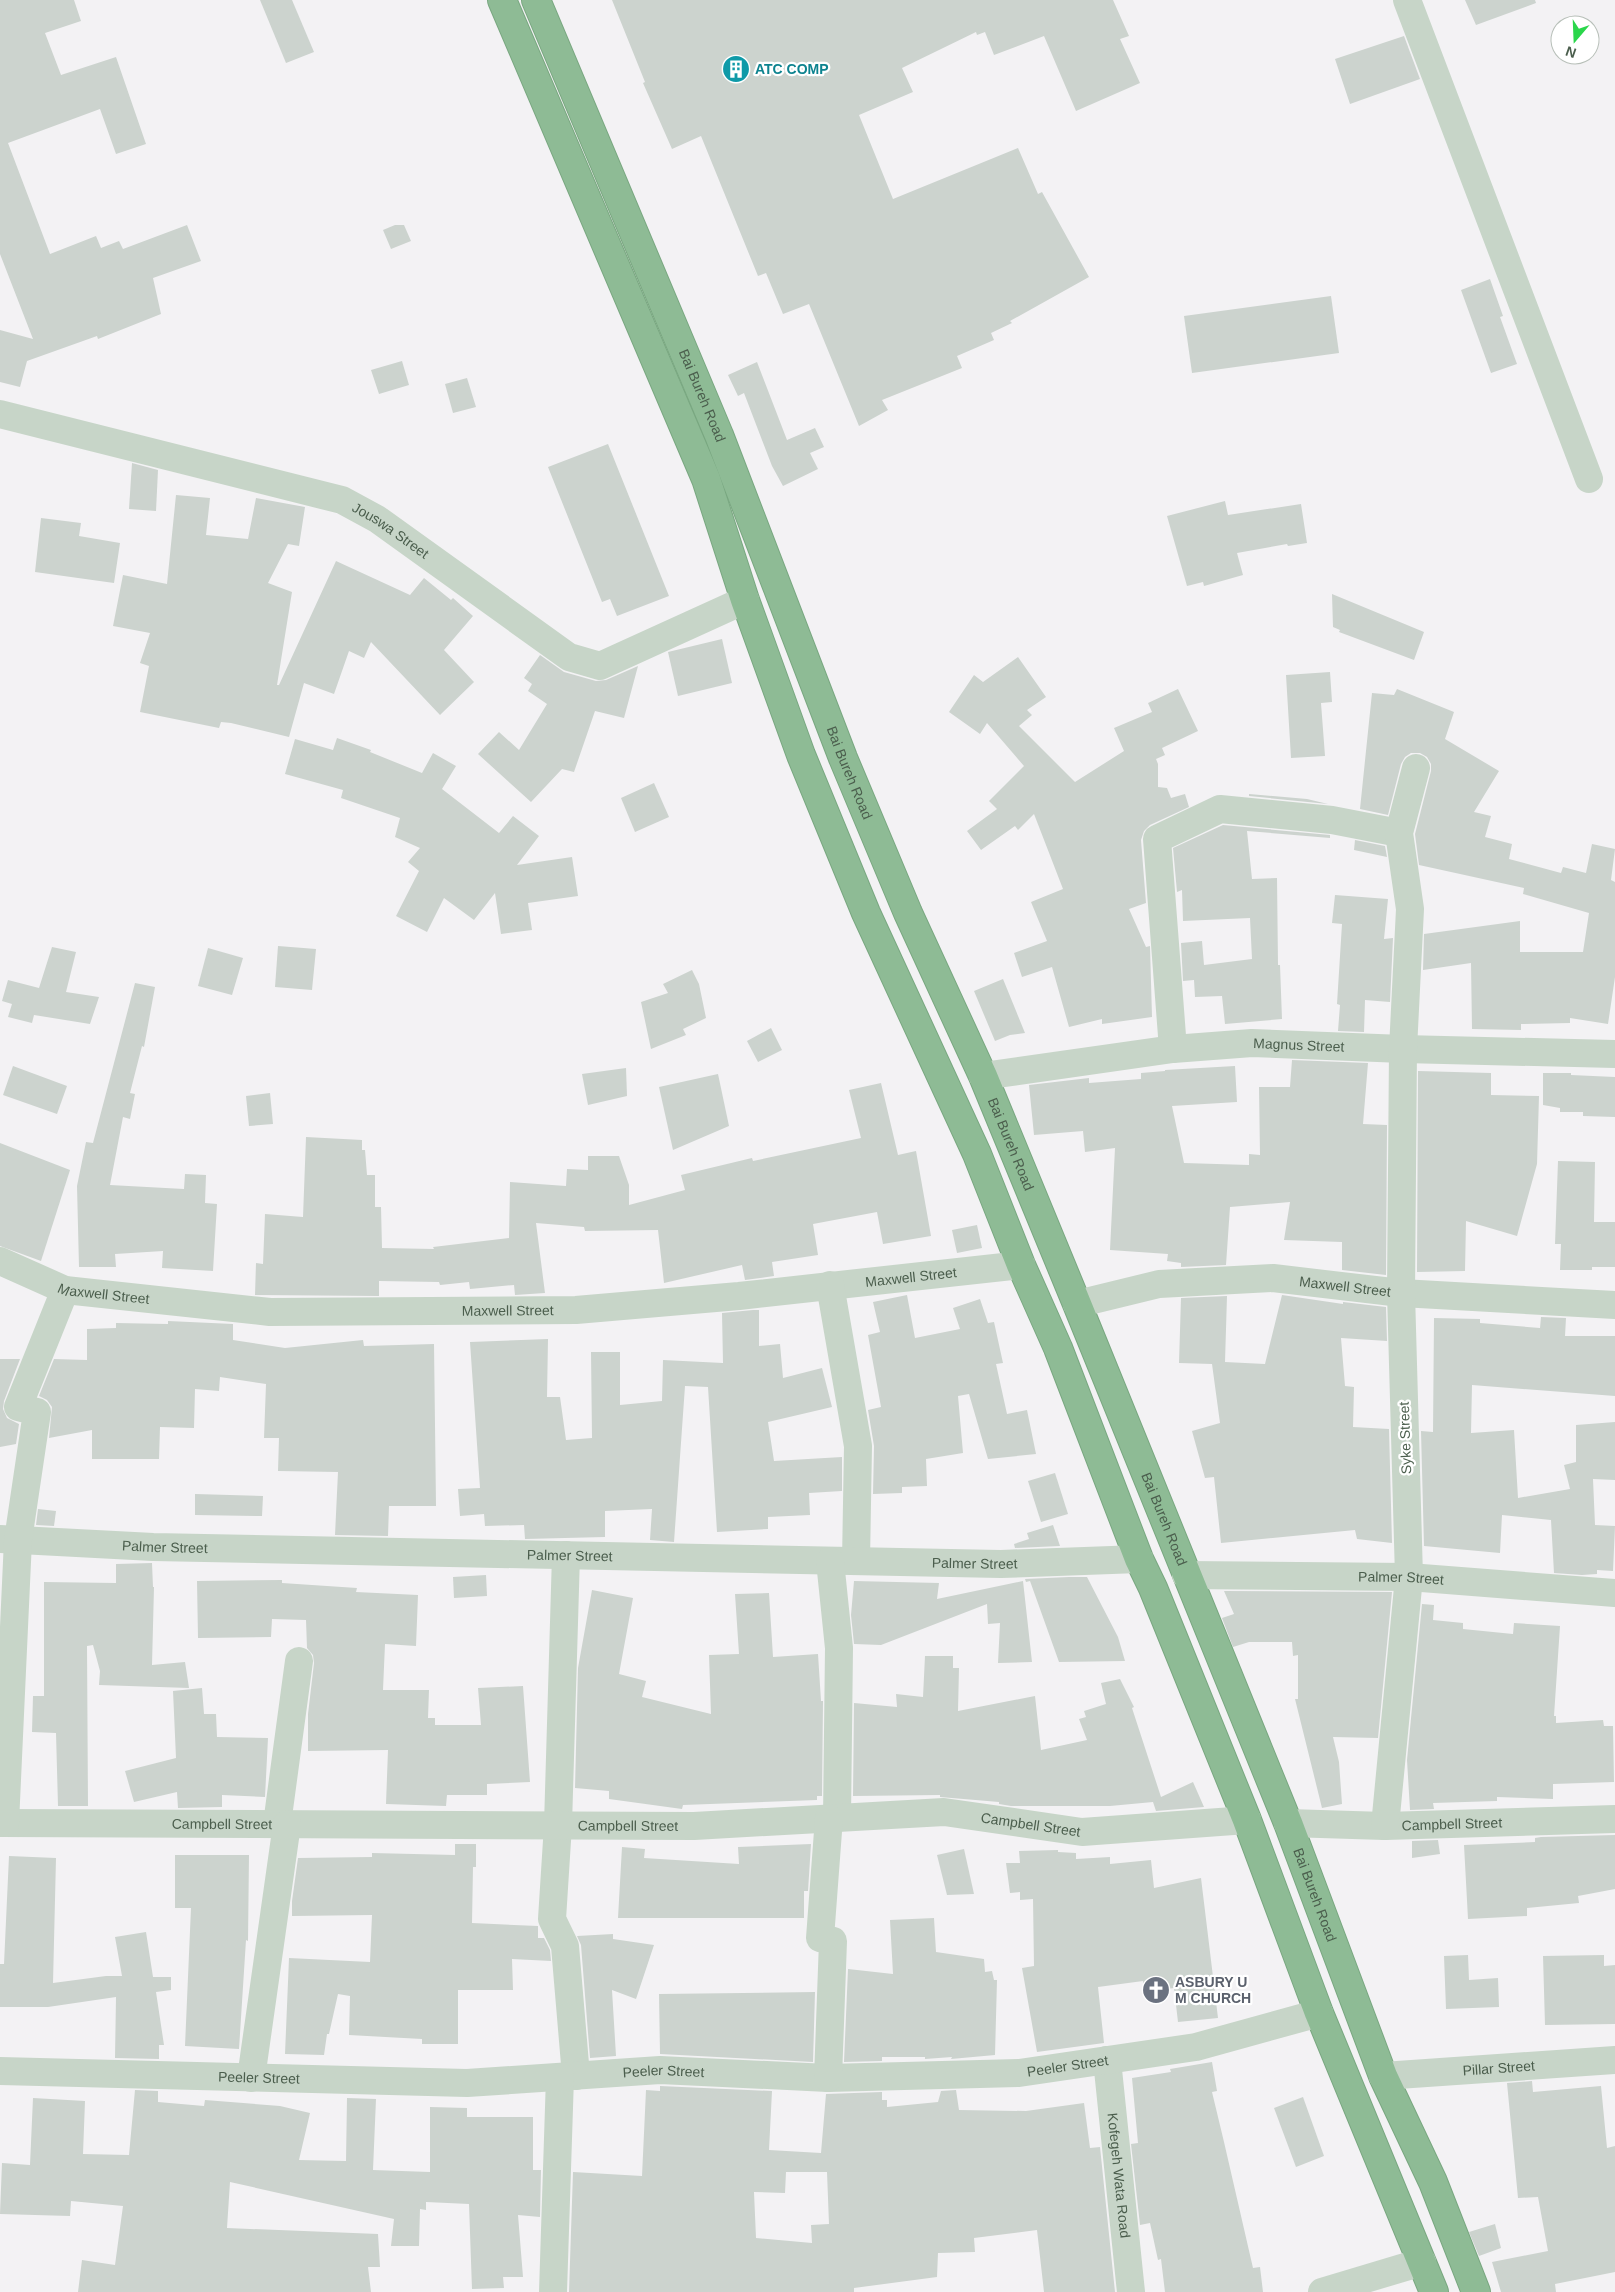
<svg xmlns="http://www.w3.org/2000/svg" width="1615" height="2292" font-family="Arial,sans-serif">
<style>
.building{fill:#ccd3ce;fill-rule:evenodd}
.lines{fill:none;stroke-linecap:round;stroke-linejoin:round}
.highway-casing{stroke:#79a780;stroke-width:30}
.street{stroke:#c7d5c8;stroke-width:28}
.highway{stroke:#8ebb95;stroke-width:28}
.labels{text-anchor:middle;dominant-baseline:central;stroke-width:4.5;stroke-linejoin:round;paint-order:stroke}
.culture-label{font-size:14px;font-weight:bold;fill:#0d838f;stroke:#fff;text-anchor:start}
.street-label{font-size:14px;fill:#4b5e4d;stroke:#fff}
.worship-label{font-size:14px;font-weight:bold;fill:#5b616d;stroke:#fff;text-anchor:start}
</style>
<rect width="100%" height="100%" fill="#f3f2f4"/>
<g class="building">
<path d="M0 0H74L81 21 45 33 61 75 116 57 146 144 116 154 100 109 8 143 50 254 96 236 101 248 119 241 123 249 187 225 201 261 153 278 161 314 98 339 97 336 27 361 20 387 0 382V330L33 339 0 254Z"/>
<path d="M260 0H292L314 52 286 63Z"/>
<path d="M612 0H1113L1129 36 1120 39 1140 83 1076 111 1044 36 994 55 985 32 977 35 976 32 902 68 913 92 859 115 893 199 1018 148 1038 194 1042 192 1089 277 1010 321 1012 323 991 333 994 340 957 356 962 368 882 400 888 410 859 426 809 304 783 314 766 273 758 276 701 136 672 149 643 83 645 82Z"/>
<path d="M1465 0H1535L1536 3 1476 25Z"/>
<path d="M1404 36 1420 79 1350 104 1335 59Z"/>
<path d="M395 225H404L411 241 391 249 383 230Z"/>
<path d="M1490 279 1503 316 1500 317 1517 364 1491 373 1461 290Z"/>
<path d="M1331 296 1339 353 1192 373 1184 316Z"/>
<path d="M402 361 409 385 379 394 371 370Z"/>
<path d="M757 362 787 440 815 428 824 447 810 453 818 469 783 486 772 466 744 393 738 396 728 375Z"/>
<path d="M467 378 476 407 453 413 445 384Z"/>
<path d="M608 444 669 596 617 616 610 599 602 602 548 467Z"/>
<path d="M132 463 158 470 156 511 129 509Z"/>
<path d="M176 495 210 498 206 535 248 539 256 498 305 507 299 546 288 544 268 583 292 592 277 685H279L336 561 410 595 424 578 451 600 453 598 473 616 444 650 474 682 440 715 371 642 364 658 349 651 334 694 304 683 289 737 231 723 221 722 219 728 140 712 149 666 140 663 150 633 113 626 123 575 167 584Z"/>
<path d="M1225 501 1228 515 1301 504 1307 543 1288 546 1287 544 1237 553 1243 575 1204 586 1203 582 1187 586 1167 516Z"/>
<path d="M41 518 81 523 79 536 120 543 114 583 35 572Z"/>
<path d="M1332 594 1424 632 1414 660 1339 632 1340 630 1333 627Z"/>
<path d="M722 639 732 683 678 696 668 652Z"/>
<path d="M540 655 564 672 596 681 606 680 638 666 624 718 595 711 574 772 562 769 531 802 478 754 499 732 519 750 547 704 528 691 532 684 524 678Z"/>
<path d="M1018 657 1046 697 1027 710 1032 715 1019 726 1075 782 1124 751 1114 728 1152 712 1148 703 1178 689 1198 731 1162 748 1165 755 1156 759 1158 764V787L1167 788 1171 798 1185 794 1189 807 1150 825 1144 831 1141 840 1146 903 1129 909 1146 947 1150 946 1152 1017 1102 1024V1019L1069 1027 1052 967 1022 977 1014 953 1047 941 1031 902 1063 889 1034 814 1018 830 1015 826 981 850 967 831 997 809 989 801 1024 766 987 723 980 734 949 712 974 675 983 682Z"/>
<path d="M1330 672 1332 702 1321 703 1325 756 1291 758 1286 675Z"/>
<path d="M1397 689 1454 712 1445 739 1499 771 1474 812 1491 816 1485 837 1512 844 1509 859 1561 873 1563 867 1586 873 1592 844 1615 849 1611 880 1615 882V977L1608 1024 1570 1018V1023L1521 1024V1030L1472 1029 1471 963 1423 970 1424 934 1520 921V952H1583L1589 913 1523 894 1524 888 1419 865 1415 834 1431 771V764L1427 757 1420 753H1411L1405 757 1401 764 1388 815 1360 809 1372 693 1394 695Z"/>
<path d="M337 738 371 750 370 752 422 773 433 753 456 766 442 789 499 833 513 816 539 836 517 865 572 857 578 896 528 903 532 930 501 934 495 893 474 920 444 898 427 932 396 916 419 871 408 862 420 848 395 837 400 818 341 798 343 790 285 774 295 739 333 750Z"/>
<path d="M654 783 669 817 635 832 621 798Z"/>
<path d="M1249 794 1307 799 1328 804 1249 796Z"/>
<path d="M1223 825 1330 835V838L1247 831 1252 879 1277 878 1278 965H1280L1282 1019 1225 1024 1222 996 1195 997 1194 980 1183 981 1181 943 1202 941 1204 965 1252 959 1250 918 1183 921 1182 890 1177 892 1173 848Z"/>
<path d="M1355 840 1385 846 1387 857 1354 850Z"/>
<path d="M1335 895 1388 899 1384 939 1393 938 1390 1002 1365 1000 1364 1032 1338 1031 1340 1005 1337 1004 1342 924 1332 923Z"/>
<path d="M278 946 316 949 312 990 275 987Z"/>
<path d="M52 947 76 952 66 992 99 997 90 1024 34 1015 32 1023 8 1017 12 1004 2 1001 8 980 39 988Z"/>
<path d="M208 948 243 958 232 995 198 986Z"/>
<path d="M692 970 699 984 706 1018 683 1029 686 1035 651 1049 641 1002 668 993 663 984Z"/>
<path d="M1003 979 1025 1033 1010 1035 995 1041 974 991Z"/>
<path d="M135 983 155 987 144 1047 142 1046 130 1093 135 1094 130 1119 123 1117 110 1185 184 1189 185 1174 206 1175 205 1203 217 1204 213 1271 162 1268 163 1251 115 1254 116 1267H79L77 1186 86 1142 93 1143Z"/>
<path d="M771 1028 782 1050 758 1062 747 1041Z"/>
<path d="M1292 1060 1368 1063 1363 1124 1387 1125 1386 1275 1342 1270V1242L1284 1240 1290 1202 1230 1207 1226 1265 1181 1267V1263L1167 1261 1168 1254 1110 1250 1115 1148 1085 1152 1083 1131 1034 1135 1029 1085 1089 1078V1083L1141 1079V1073L1165 1071V1070L1235 1066 1237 1102 1172 1106 1184 1163 1249 1165V1154L1260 1155 1259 1087H1290Z"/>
<path d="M13 1066 67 1086 57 1114 3 1095Z"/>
<path d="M626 1068 627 1096 588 1105 582 1074Z"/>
<path d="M1418 1071 1491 1073V1095L1539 1096 1537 1164 1517 1236 1466 1221 1465 1271 1417 1272Z"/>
<path d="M1543 1073H1571V1075L1615 1077V1117L1583 1116V1112H1560V1108L1543 1105Z"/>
<path d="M718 1074 729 1126 673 1150 659 1087Z"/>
<path d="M881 1083 898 1155 916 1151 931 1236 883 1244 877 1212 813 1224 818 1255 772 1262 774 1276 745 1280 742 1265 664 1283 658 1230 585 1231 584 1227 536 1223 545 1293 515 1295 514 1285 470 1289 469 1282 440 1285 439 1282 379 1281V1296L255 1295 256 1263 263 1264 265 1214 303 1217 306 1137 362 1140V1150H365L367 1175H375V1207H381L382 1248 434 1249 433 1247 509 1238 510 1182 566 1186 567 1169 588 1170V1156H619L629 1185V1205L685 1190 681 1175 752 1158 753 1161 861 1138 849 1090Z"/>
<path d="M270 1093 273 1124 249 1126 246 1096Z"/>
<path d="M0 1143 70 1170 41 1261 0 1246Z"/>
<path d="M1558 1161 1595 1162 1594 1222H1615V1267H1592V1270H1560L1561 1244H1555Z"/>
<path d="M977 1225 982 1248 957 1253 952 1230Z"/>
<path d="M907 1295 915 1338 960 1329 953 1308 980 1299 988 1323 994 1322 1003 1363 996 1364 1007 1414 1027 1410 1036 1454 988 1459 969 1394 958 1396 963 1453 926 1459 927 1486 902 1487V1493L873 1494 874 1446 868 1410 881 1407 868 1335 880 1332 873 1302Z"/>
<path d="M1282 1295 1343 1304V1302L1386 1307 1387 1341 1341 1338 1345 1386 1354 1387 1353 1427 1389 1429 1392 1543 1357 1539 1355 1530 1221 1543 1214 1477 1205 1478 1192 1431 1220 1423 1212 1364 1179 1363 1181 1298 1227 1296 1225 1362 1265 1364Z"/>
<path d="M753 1310H759V1346L780 1344 783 1378 822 1368 832 1407 768 1422 774 1461 842 1457V1491L809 1493 810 1515 768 1517V1529L717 1532 708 1387 685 1386 674 1542 650 1540 652 1509 605 1511V1537L525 1539 524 1525 485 1526 484 1514 460 1516 458 1489 480 1488 470 1342 548 1339 547 1397H560L566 1440 592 1438 591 1352H620V1405L662 1401 663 1360 723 1363 722 1313Z"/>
<path d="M1541 1317 1566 1318 1565 1336H1615V1396L1472 1385 1471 1433 1514 1430 1518 1498 1570 1489 1564 1465 1576 1462V1425L1615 1422V1480L1593 1479 1595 1525 1615 1526 1613 1571 1597 1570V1574L1582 1575 1554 1573 1551 1520 1502 1515 1500 1553 1424 1546 1421 1431 1433 1432 1434 1318 1480 1319V1323L1540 1328Z"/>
<path d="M168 1321 233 1324V1340L285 1348 363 1340 364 1346 434 1344 436 1506H389L388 1536 335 1535 338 1472 278 1471 279 1438H264L266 1384 220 1377 219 1391 195 1389 194 1428 160 1427 159 1459H92V1430L49 1438 52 1407 47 1400 39 1396 54 1359 87 1360V1329L116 1328V1323L168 1324Z"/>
<path d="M0 1359H20L4 1401 3 1409 7 1418 19 1424 16 1444 0 1447Z"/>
<path d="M1055 1473 1068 1514 1041 1522 1028 1481Z"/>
<path d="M195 1494 263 1496 262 1516 195 1515Z"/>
<path d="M38 1509 56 1511 54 1526 36 1525Z"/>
<path d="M1053 1525 1060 1546 1015 1548 1014 1544 1029 1539 1027 1533Z"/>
<path d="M152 1563 153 1587H154L152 1665 185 1662 189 1688 99 1685 100 1671 93 1645 87 1646 88 1806H58L56 1733 32 1732 33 1696H44V1582L116 1583V1564Z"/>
<path d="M486 1575 487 1596 454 1598 453 1577Z"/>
<path d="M1069 1577H1087L1118 1637 1125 1661 1059 1662 1030 1581 1026 1582 1025 1579Z"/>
<path d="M282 1580V1583L357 1588 356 1592 418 1595 416 1646 385 1644 383 1690H429L428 1718H435V1725H481L478 1688 523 1686 530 1782 487 1784V1795H447L446 1806 386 1804 388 1750 308 1751V1714L314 1663 313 1655 307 1648 306 1620 272 1619 271 1637 198 1638 197 1581Z"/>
<path d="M854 1581 939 1583 937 1599 1023 1581 1032 1662 998 1663 1000 1623 988 1624 987 1604 881 1645 854 1644 851 1615Z"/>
<path d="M592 1590 633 1598 619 1674 646 1681 642 1697 711 1714 709 1655 739 1654 735 1594 769 1593 773 1657 818 1654 821 1701H823L822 1796H817V1800L683 1805 682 1809 609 1799V1791L575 1788 578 1668Z"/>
<path d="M1224 1591 1392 1592 1378 1738 1333 1737 1339 1762 1342 1804 1322 1808 1295 1699H1298V1655L1293 1656 1292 1642H1249L1233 1647 1222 1618 1234 1614Z"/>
<path d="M1422 1604 1434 1605 1433 1620 1463 1623V1629L1513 1634 1514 1623 1560 1626 1554 1716H1556V1723L1603 1720 1604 1726H1613L1614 1782 1553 1784V1799L1497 1797V1801L1433 1803 1434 1809 1410 1810 1407 1760Z"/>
<path d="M925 1656H953V1668H959L958 1711 1035 1696 1041 1750 1087 1740 1079 1719 1086 1717 1084 1711 1106 1704 1101 1683 1120 1679 1134 1707 1132 1708 1161 1797 1193 1782 1204 1807 1156 1811 1153 1802 1110 1806H1011L999 1804V1802L940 1797V1795L853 1796 854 1703 897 1707 896 1694 923 1697Z"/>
<path d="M202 1688 204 1714H216L217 1737 268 1738 265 1797 222 1795V1807L178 1808 177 1792 134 1802 125 1771 176 1758 173 1691Z"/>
<path d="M1615 1835V1889L1578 1896 1579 1903 1527 1908V1916L1468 1919 1464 1845 1535 1842V1838L1541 1837Z"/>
<path d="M1438 1840 1440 1854 1412 1858V1841Z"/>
<path d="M455 1844H476V1867H473L472 1923 538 1926V1938H544L550 1950 551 1961 512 1959 513 1990H458V2044H422V2039L349 2035 350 1996 338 1994 329 2034H327L324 2055 285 2054 289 1958 370 1962 372 1915 292 1916V1901L298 1858 372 1857V1853L455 1855Z"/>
<path d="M811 1844 808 1891H804V1918H618L622 1847 645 1849 644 1858 739 1864 738 1847Z"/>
<path d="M964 1849 974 1894 947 1895 937 1855Z"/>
<path d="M1058 1850V1852L1076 1853V1859L1110 1857V1864L1151 1860 1154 1888 1201 1878 1218 2018 1178 2022 1174 1988 1144 1992 1143 1981 1098 1987 1104 2043 1037 2052 1022 1968 1034 1966 1033 1899 1020 1900V1892L1010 1893 1006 1863H1020L1019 1851Z"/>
<path d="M175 1855H249L248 1941 246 1940 239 2049 185 2046 191 1908H175Z"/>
<path d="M9 1856 56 1858 53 1983 106 1976H122L115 1937 146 1932 153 1977H171V1990L156 1992 164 2045H159V2059L115 2058 116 1997 48 2007H0V1964H4Z"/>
<path d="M934 1918 936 1952 984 1959 985 1972 992 1971 994 1980H997L995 2055 951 2059 952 2057 925 2059V2057H882V2061L844 2062 848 1969 893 1974 890 1920Z"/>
<path d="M613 1934V1939L654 1945 636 1999 612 1990 616 2056 590 2058 581 1945 577 1936Z"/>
<path d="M1468 1955 1469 1980 1498 1978 1499 2007 1446 2009 1444 1956Z"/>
<path d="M1604 1955V1966L1615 1965V2024L1545 2025 1543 1956Z"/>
<path d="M815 1992 813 2062 660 2054 659 1994Z"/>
<path d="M1212 2062 1217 2091 1212 2092 1224 2142 1253 2268 1260 2267 1263 2292H1165L1161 2259 1158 2260 1150 2223 1140 2225 1131 2144 1138 2143 1132 2078 1171 2072 1170 2069Z"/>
<path d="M1532 2081 1533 2092 1601 2086 1607 2148 1615 2146V2272L1555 2284 1556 2292H1501L1492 2262 1548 2251 1538 2197 1518 2198 1507 2083Z"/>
<path d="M660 2086 772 2091 769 2150 821 2153 826 2094 882 2092V2100H887V2107L938 2102 941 2091 956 2090 959 2110 1026 2111 1084 2103 1090 2148 1100 2147 1115 2292H1044L1037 2230 974 2238 975 2252 938 2253 937 2277 854 2288V2292H569L573 2172 642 2176 646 2090 660 2091ZM786 2172H827L829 2224 811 2225 812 2243 756 2238 754 2192 785 2193Z"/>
<path d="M135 2090 158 2091V2102L204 2106 205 2100 280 2106 310 2113 299 2160 346 2161 347 2098 376 2099 373 2170 430 2172V2107L467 2108V2117H533V2170H541L540 2217 518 2215 523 2277H503L504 2288 472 2289 469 2204 426 2202V2210L420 2209 419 2246H391L394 2219 230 2182 227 2228 378 2234 380 2267H368L371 2292H78L82 2260 115 2265 123 2206 71 2201 70 2216 0 2214 2 2163 30 2165 33 2098 85 2101 83 2154 129 2155Z"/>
<path d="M1303 2097 1324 2156 1296 2167 1274 2108Z"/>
<path d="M1495 2224 1501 2248 1479 2256 1469 2232Z"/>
</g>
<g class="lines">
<g class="highway-casing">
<g id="highway">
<path d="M502 0 706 479 745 600 801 755 866 913 977 1154 1021 1265 1058 1348 1139 1559 1153 1588 1247 1820 1319 2013 1434 2292"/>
<path id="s12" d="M536 0 719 435 843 758 908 913 983 1076 1077 1304 1288 1823 1383 2076 1433 2182 1476 2292"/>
</g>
</g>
<g class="street">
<path d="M1407 0 1589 479"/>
<path id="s1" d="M0 414 342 500 377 519 569 657 600 666 745 600"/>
<path d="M1173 1049 1157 839 1220 809 1332 820 1399 833"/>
<path id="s2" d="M983 1076 1173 1049 1252 1043 1403 1049 1615 1054"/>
<path id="s3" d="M0 1261 65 1290 270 1312 576 1310 739 1296 1021 1265"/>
<path d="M830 1285 858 1446 856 1561"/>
<path id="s4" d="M1077 1304 1159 1284 1273 1278 1401 1293 1615 1305"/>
<path id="s5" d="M0 1539 153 1547 1001 1564 1139 1559"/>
<path d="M566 1555 558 1825 552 1919 565 1946 576 2076"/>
<path d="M830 1561 839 1648 837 1818"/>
<path id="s6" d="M1186 1575 1409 1577 1615 1593"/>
<path id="s7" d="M0 1823 694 1826 944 1812 1082 1832 1247 1820"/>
<path d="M5 1823 18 1540 37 1412 18 1407 65 1290"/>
<path id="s8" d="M1288 1823 1385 1826 1615 1819"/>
<path d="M277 1824 299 1661"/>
<path d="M1385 1826 1409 1577 1401 1293 1403 1049 1410 909 1399 833 1416 768"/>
<path id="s9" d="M1107 2060 1131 2292"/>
<path id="s10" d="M0 2071 467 2083 660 2070 828 2078 1019 2073 1196 2047 1319 2013"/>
<path id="s11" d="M1383 2076 1615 2060"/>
<path d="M251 2078 287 1824"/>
<path d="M828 2078 833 1941 820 1938 829 1818"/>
<path d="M553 2292 560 2077"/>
<path d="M1322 2292 1422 2262"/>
</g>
<use href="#highway" class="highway"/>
</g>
<defs>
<g id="building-disc" transform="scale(1.4375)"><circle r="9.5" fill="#0f9aa8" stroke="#fff"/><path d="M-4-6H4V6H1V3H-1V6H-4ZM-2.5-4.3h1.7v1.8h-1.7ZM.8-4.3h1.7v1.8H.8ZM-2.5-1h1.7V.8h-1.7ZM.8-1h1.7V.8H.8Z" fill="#fff"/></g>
<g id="church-disc" transform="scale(1.4375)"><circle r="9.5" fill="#6b7280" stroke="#fff"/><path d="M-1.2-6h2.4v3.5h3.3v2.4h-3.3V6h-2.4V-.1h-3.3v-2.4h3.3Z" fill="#fff"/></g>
</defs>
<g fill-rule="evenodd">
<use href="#building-disc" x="736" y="69"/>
<use href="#church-disc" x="1156" y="1990"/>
</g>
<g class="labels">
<g class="culture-label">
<text x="755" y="69">ATC COMP</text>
</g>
<g class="street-label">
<text stroke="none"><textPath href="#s12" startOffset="429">Bai Bureh Road</textPath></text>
<text stroke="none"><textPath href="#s1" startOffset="410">Jouswa Street</textPath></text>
<text stroke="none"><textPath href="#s12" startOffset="834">Bai Bureh Road</textPath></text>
<text stroke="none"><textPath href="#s2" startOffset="318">Magnus Street</textPath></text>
<text stroke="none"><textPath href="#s12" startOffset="1239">Bai Bureh Road</textPath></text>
<text stroke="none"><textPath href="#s3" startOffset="920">Maxwell Street</textPath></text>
<text stroke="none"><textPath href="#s4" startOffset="271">Maxwell Street</textPath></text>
<text stroke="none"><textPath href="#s3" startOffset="110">Maxwell Street</textPath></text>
<text stroke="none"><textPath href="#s3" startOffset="515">Maxwell Street</textPath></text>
<text transform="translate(1405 1438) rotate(-92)">Syke Street</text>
<text stroke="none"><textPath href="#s12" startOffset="1644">Bai Bureh Road</textPath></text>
<text stroke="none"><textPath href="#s5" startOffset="165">Palmer Street</textPath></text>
<text stroke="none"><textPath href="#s5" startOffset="570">Palmer Street</textPath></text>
<text stroke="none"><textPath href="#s5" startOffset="975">Palmer Street</textPath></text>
<text stroke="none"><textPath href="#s6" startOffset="215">Palmer Street</textPath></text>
<text stroke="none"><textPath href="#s7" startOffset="222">Campbell Street</textPath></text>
<text stroke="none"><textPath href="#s7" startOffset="1032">Campbell Street</textPath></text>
<text stroke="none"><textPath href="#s8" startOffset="164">Campbell Street</textPath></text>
<text stroke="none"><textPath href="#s7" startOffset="628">Campbell Street</textPath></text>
<text stroke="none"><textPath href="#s12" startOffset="2049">Bai Bureh Road</textPath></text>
<text stroke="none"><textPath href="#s10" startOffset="1069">Peeler Street</textPath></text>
<text stroke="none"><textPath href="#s11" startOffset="116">Pillar Street</textPath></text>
<text stroke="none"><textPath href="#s10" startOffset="664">Peeler Street</textPath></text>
<text stroke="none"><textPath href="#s10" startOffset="259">Peeler Street</textPath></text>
<text stroke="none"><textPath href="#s9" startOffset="116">Kofegeh Wata Road</textPath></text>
</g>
<g class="worship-label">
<text x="1175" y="1982">ASBURY U<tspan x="1175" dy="16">M CHURCH</tspan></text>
</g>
</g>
<g transform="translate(1575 40) rotate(199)"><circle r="24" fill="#ffffff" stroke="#b7bfb8"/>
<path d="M0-4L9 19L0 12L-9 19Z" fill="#2ad64b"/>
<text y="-8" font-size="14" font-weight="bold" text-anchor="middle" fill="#4b5e4d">N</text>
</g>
</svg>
